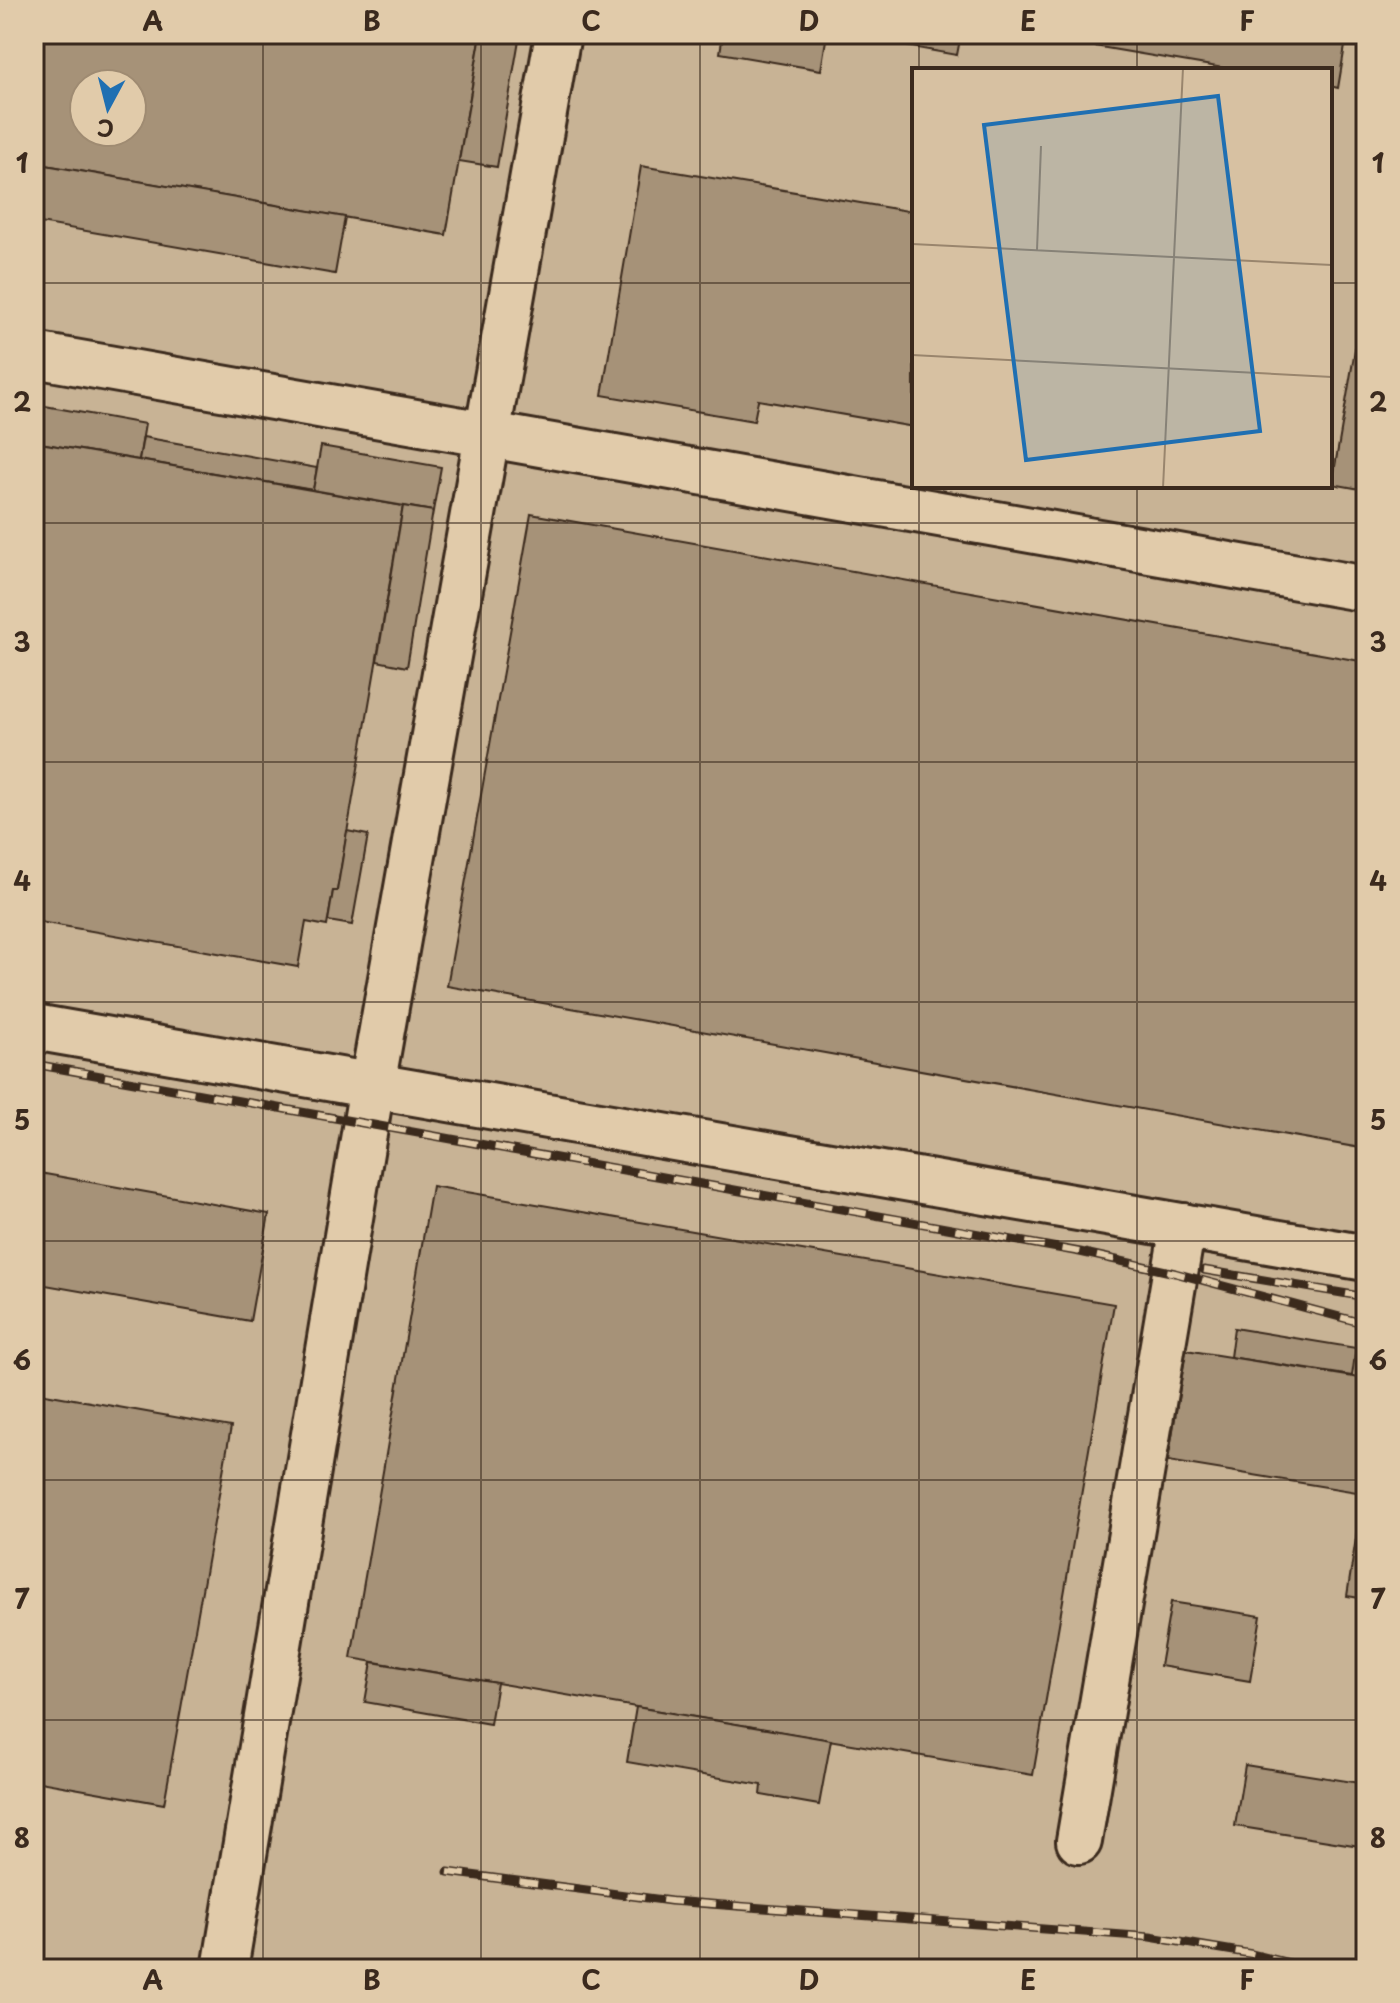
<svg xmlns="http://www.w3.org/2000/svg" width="1400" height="2003" font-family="'Playpen Sans',sans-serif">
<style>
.built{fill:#c8b395;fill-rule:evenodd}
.building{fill:#a69278;stroke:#3b2a1e;stroke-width:2;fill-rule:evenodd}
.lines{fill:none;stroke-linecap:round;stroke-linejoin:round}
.minor-casing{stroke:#3b2a1e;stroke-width:50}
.minor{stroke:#e1cbaa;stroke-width:44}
.rail-casing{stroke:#3b2a1e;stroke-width:9}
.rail{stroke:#e1cbaa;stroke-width:6;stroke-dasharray:18;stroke-linecap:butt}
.grid{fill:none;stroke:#3b2a1e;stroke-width:2;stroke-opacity:0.55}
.inset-road{fill:none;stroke:#99856d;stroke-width:2}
.view{fill:#1f6fb2;fill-opacity:0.15;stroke:#1f6fb2;stroke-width:4}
.inset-edge{fill:none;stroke:#3b2a1e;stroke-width:4}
.neatline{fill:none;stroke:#3b2a1e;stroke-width:3}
.grid-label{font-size:26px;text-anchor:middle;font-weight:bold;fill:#3b2a1e}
</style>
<rect width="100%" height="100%" fill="#d7c1a2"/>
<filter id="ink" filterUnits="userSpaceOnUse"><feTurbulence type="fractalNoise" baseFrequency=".0125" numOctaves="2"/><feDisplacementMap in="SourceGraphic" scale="16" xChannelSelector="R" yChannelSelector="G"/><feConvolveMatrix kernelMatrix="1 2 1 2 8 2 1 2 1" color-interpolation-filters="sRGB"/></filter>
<g filter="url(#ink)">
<path class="built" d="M34 34H1366V1969H34ZM914 70H1330V486H914ZM84 84H132V132H84Z"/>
<g class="building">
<path d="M34 34H481L446 235 34 163ZM84 84H132V132H84Z"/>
<path d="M481 34H520L497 167 459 161Z"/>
<path d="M723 34H827L821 70 720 53Z"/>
<path d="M868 34H961L957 55 867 39Z"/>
<path d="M1024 34H1347L1338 88 1330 86V70H1235Z"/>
<path d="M34 163 345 217 335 274 34 222Z"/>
<path d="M641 166 914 212V427L758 400 754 421 602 395Z"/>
<path d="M1366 285V490L1332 484Z"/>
<path d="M34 404 145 424 139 460 34 442Z"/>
<path d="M143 437 317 468 313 490 139 460Z"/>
<path d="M34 442 403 506 337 891H333L327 926 306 922 298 967 34 921Z"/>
<path d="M321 446 441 467 433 511 313 490Z"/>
<path d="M403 506 433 511 407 667 377 661Z"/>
<path d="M531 514 1366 662V1149L447 986Z"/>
<path d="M347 831 368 835 352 925 328 921 333 891H337Z"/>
<path d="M34 1172 269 1214 250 1321 34 1283Z"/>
<path d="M432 1186 1114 1304 1033 1775 351 1658Z"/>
<path d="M1234 1328 1356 1348 1352 1376 1230 1357Z"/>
<path d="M1186 1350 1366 1379V1599L1347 1596 1363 1493 1168 1461Z"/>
<path d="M34 1392 231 1427 164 1804 34 1781Z"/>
<path d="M1171 1602 1261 1616 1250 1681 1160 1666Z"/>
<path d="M372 1662 497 1683 490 1724 365 1702Z"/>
<path d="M636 1707 831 1740 819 1805 761 1795 762 1785 627 1762Z"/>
<path d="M1245 1765 1366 1784V1847L1235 1826Z"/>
</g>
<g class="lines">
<g class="minor-casing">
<g id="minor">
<path d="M34 355 1366 589"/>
<path d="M34 1027 1366 1258"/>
<path d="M1079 1841 1183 1226"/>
<path d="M225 1969 372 1086 558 34"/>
</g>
</g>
<use href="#minor" class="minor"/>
<g class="rail-casing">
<g id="rail">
<path d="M34 1064 1080 1252 1175 1273 1366 1324"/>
<path d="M1204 1270 1366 1297"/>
<path d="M448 1872 671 1901 1150 1937 1252 1954 1314 1969"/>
</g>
</g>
<use href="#rail" class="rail"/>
</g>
</g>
<path class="grid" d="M263 34V1969M481 34V1969M700 34V1969M919 34V70M1137 34V70M34 283H914M1330 283H1366M919 486V1969M1137 486V1969M34 523H1366M34 762H1366M34 1002H1366M34 1241H1366M34 1480H1366M34 1720H1366"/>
<g transform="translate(912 68)">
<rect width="420" height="420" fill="#d7c1a2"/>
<path class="inset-road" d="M0 176 420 197M125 182 129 78M0 287 420 309M251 420 271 0"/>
<path class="view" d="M306 28 348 363 114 392 72 57Z"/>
<rect width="420" height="420" class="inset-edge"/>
</g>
<rect width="1400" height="2003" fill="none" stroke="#e1cbaa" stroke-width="88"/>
<g transform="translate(108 108) rotate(187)"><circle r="38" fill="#e1cbaa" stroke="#9f8b72" stroke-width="2"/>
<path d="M0-6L14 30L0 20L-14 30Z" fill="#1f6fb2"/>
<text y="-12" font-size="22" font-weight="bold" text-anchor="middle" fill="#3b2a1e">С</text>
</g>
<rect x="44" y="44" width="1312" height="1915" class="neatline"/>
<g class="grid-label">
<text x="153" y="31">A</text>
<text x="372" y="31">B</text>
<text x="591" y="31">C</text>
<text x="809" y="31">D</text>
<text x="1028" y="31">E</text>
<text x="1247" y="31">F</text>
<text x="22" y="173">1</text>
<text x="1378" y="173">1</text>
<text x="22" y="412">2</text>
<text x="1378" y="412">2</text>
<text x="22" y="652">3</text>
<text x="1378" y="652">3</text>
<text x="22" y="891">4</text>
<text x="1378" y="891">4</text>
<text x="22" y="1130">5</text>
<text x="1378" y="1130">5</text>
<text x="22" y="1370">6</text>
<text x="1378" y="1370">6</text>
<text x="22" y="1609">7</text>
<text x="1378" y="1609">7</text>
<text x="22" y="1848">8</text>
<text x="1378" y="1848">8</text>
<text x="153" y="1990">A</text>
<text x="372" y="1990">B</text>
<text x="591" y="1990">C</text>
<text x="809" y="1990">D</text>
<text x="1028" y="1990">E</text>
<text x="1247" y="1990">F</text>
</g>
</svg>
